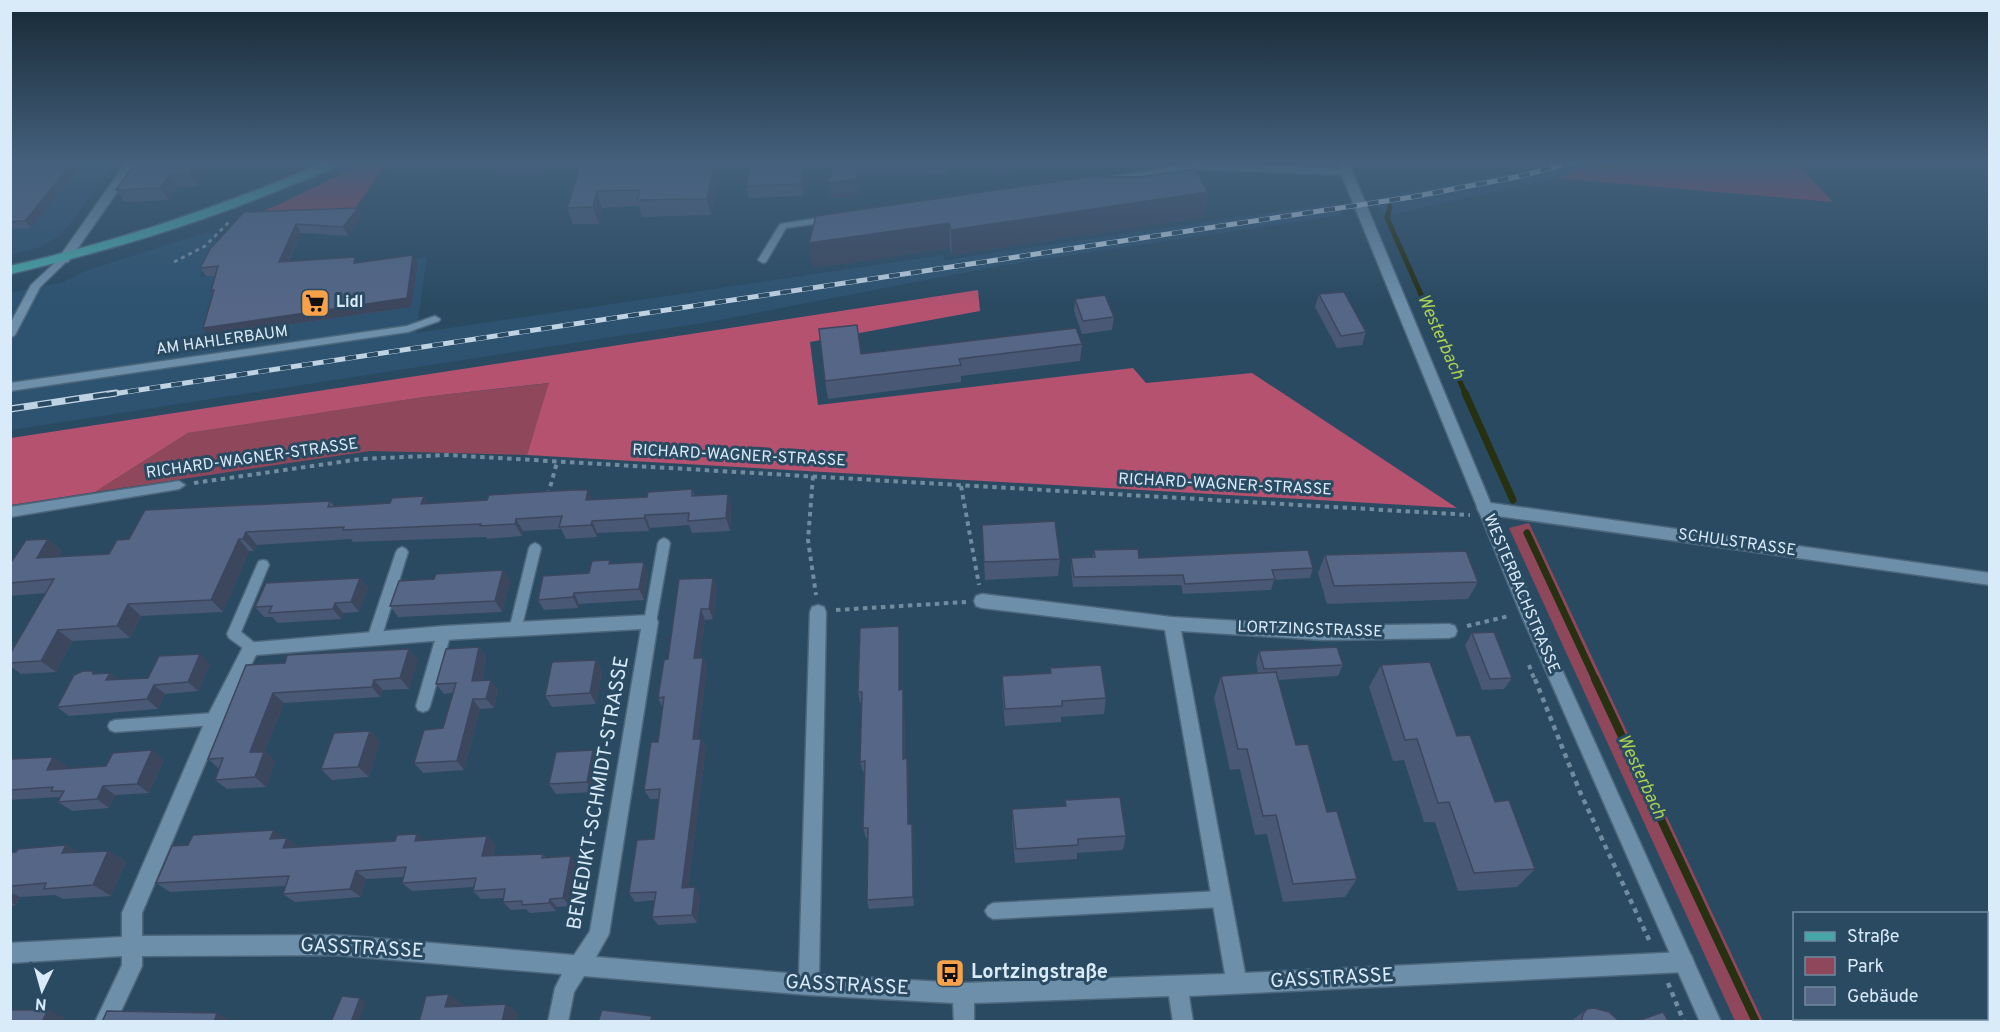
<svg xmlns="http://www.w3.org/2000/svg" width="2000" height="1032" font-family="Overpass,sans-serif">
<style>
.built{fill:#2d5371}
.green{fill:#8e475b}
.forest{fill:#b45270}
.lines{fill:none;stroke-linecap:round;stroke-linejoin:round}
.stream-far2{stroke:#273011;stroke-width:5}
.stream-far1{stroke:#273011;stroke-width:7}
.stream{stroke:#273011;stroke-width:8}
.lane-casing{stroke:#4c677c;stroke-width:3}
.street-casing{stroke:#4c677c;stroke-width:3}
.secondary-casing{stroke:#4c677c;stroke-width:3}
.primary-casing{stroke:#4c677c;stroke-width:3}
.path-far2{stroke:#718b9f;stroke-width:3;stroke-dasharray:4 4;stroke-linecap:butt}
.path-far1{stroke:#718b9f;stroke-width:4;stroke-dasharray:4.5 4.5;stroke-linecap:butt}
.path{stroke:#718b9f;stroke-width:4.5;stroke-dasharray:5 5;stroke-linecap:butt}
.lane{fill:#6d8faa;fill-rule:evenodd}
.street{fill:#6d8faa;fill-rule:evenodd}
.secondary{fill:#6d8faa;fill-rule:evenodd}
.primary{fill:#47a6a7;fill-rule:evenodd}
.rail-far1-casing{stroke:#c0d3e3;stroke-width:5}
.rail-casing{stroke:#c0d3e3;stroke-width:7}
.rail-far1{stroke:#2a4a62;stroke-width:4;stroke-dasharray:11;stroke-linecap:butt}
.rail{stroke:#2a4a62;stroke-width:4.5;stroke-dasharray:14;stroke-linecap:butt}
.wall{fill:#495874}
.shaded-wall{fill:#3c475e}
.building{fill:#556687;stroke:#3c475e;stroke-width:1.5}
.labels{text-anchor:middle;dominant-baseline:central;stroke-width:6;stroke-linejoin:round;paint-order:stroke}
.poi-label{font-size:16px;font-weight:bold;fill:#d9eaf9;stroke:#2a4a62;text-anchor:start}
.street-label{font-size:16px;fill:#d9eaf9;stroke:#2a4a62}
.water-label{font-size:18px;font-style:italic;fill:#acd04f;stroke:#2a4a62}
.near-street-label{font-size:20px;fill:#d9eaf9;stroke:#2a4a62}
.near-poi-label{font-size:20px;font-weight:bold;fill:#d9eaf9;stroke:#2a4a62;text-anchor:start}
</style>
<rect width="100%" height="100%" fill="#2a4a62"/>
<g class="built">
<path d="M10 161H117L62 234 41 247 11 255Z"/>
<path d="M1556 161H1608L1557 178 1389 215 1366 200 1487 178Z"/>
<path d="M1338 203 1342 215 999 266 709 322 11 430V292L61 283 85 271 210 231 217 242 199 277 376 265 427 257 416 333 943 255 945 260Z"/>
</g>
<g class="green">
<path d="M368 161H388L349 217 243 219 278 205Z"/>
<path d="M1608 161H1794L1833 202 1557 178Z"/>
<path d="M550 383 527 455 370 451 95 492 188 433 424 397Z"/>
<path d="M1529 523 1763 1021H1735L1509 528Z"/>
</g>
<path class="forest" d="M978 290 980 311 810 342 818 405 1133 368 1146 383 1252 373 1457 508 527 455 549 383 424 397 188 433 95 492 11 505V438Z"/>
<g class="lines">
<path class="stream-far2" d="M1390 206 1387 218 1466 395"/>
<g class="stream-far1">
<path d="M1465 393 1513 500"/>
<path d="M1527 533 1596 681"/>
</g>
<path class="stream" d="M1595 679 1756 1022"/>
<g class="lane-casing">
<g id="lane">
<path d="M1194 163 1347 169 1351 172 1347 175 1194 169 1109 183 1104 180 1109 177Z"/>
<path d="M831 216 834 217V221L786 228 766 262 763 263 758 260 780 224Z"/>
<path d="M64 256 69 259 40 287 15 335 10 338V324L31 285 61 257Z"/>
<path d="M435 316 440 319 439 321 408 332 10 391V383L407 326Z"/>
<path d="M179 481 185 485 179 489 10 517V507Z"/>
<path d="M664 538 668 540 670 543 656 622 655 626 650 627 645 626 644 622 658 543 660 540Z"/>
<path d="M535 543 539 545 541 548 521 630 520 634 515 635 510 634 509 630 529 548 531 545Z"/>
<path d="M402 547 406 549 408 552 381 639 379 643 374 645 369 643 367 639 396 552 398 549Z"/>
<path d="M263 560 267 561 269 565 241 632 256 644 258 648 256 652 251 654 229 638 227 634 257 565 259 561Z"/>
<path d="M444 628 449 629 451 633 430 706 428 710 423 712 418 710 416 706 437 633 439 629Z"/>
<path d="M215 713 220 715 222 719 220 723 215 725 115 732 110 730 108 726 110 722 115 720Z"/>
<path d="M1222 891 1227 894 1230 899 1227 904 1222 907 993 919 988 916 985 911 988 906 993 903Z"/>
</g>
</g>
<g class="street-casing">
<g id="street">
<path d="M127 161H139L68 262H60V256Z"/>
<path d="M1484 502 1990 573V585L1484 514 1479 512 1477 508 1479 504Z"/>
<path d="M982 594 1172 617 1324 626 1449 624 1455 626 1457 631 1455 636 1449 638 1324 640 1181 631 1245 973 1684 952 1691 955 1694 962 1691 969 1684 972 1189 996 1193 1022H1173L1169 996 974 1003V1022H954L953 1003 809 995 584 976 574 992 568 1022H548L555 988 562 974 336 955 142 956V966L116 1022H95L122 965V956L10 963V943L122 937V913L125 906 206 719 245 643 444 626 650 615 656 617 658 622 609 934 596 957 799 974 810 612 812 607 818 605 824 607 826 612 819 975 963 983 1225 974 1165 630 982 608 976 606 974 601 976 596ZM641 629 590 931 574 955 336 935 142 936V913L223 721 256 655 444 640Z"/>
</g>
</g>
<g class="secondary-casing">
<path id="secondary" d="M1336 161H1348L1536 612 1721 1022H1700L1520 612Z"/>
</g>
<g class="primary-casing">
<path id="primary" d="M327 161H342C330 172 300 181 284 188 195 225 104 252 10 274V266C120 241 224 206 327 161Z"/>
</g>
<path class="path-far2" d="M174 262 205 246 230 221"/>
<g class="path-far1">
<path d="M813 476 808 540 816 595"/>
<path d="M194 483 361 459 447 455 1470 515"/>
<path d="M961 486 979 585"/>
<path d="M548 495 557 462"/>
<path d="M836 610 966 602"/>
<path d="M1467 626 1509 616"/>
<path d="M1529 665 1535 681"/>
</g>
<g class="path">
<path d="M1535 679 1580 792 1651 944"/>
<path d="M1668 983 1684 1022"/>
</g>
<use href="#lane" class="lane"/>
<use href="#street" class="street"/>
<use href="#secondary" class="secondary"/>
<use href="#primary" class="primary"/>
<g class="rail-far1-casing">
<path id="rail-far1" d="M106 395 1412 197 1521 176 1576 161"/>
</g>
<g class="rail-casing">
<path id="rail" d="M10 409 116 393"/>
</g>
<use href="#rail-far1" class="rail-far1"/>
<use href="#rail" class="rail"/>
</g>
<g class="wall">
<path d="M10 161H84L31 228 10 229Z"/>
<path d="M161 161H214L197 186 178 187 169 200 125 202 116 190 157 167Z"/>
<path d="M385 161H567L563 168H550L547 173 494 171 492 167 446 165 443 171H391Z"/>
<path d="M582 161H722L711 215 642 217 639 206 602 208 599 224H573L567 208Z"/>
<path d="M834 161H1019L1018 172 948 170V174L859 171V195L831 199Z"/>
<path d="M1406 161H1472L1471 164 1409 167Z"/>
<path d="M804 178 803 196 749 198 746 186Z"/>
<path d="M1208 192 1204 217 952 255 950 248 813 268 809 243 816 216Z"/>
<path d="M244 212 362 216 348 236 301 233 289 261 418 263 411 307 209 336 203 328 213 293 211 291 215 276H206L200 268Z"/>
<path d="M1319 294 1366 332 1362 345 1337 348 1315 307Z"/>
<path d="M1075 299 1114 317 1112 330 1082 334 1074 311Z"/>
<path d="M1082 344 1080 361 961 376V382L828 399 825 381 861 354Z"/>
<path d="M692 489 695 496 728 494 731 506 730 531 692 533 689 525 650 528 649 531 597 533V537L566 539 561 529 523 531 522 536 487 539 486 537 353 542 351 539 257 545 254 551H249L223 612 141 616 130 638 72 641 56 672 21 674 10 666V654L46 593 10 596V564L48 539 62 551 58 557 109 554 129 539 330 501 334 506 390 503 424 496 429 504 592 500 647 497Z"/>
<path d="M982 525 1060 559 1058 576 985 580Z"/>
<path d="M1094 550 1139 558 1313 568 1310 578 1274 580 1271 590 1183 594 1181 585 1073 587 1071 569V558L1093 557Z"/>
<path d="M1325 555 1478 582 1468 599 1327 604 1318 573Z"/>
<path d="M611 564 648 573 644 600 579 604 578 608 544 610 538 600 589 573Z"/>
<path d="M503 570 510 581 502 612 398 617 390 606 434 579Z"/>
<path d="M360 578 368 588 359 612 343 613 341 619 278 623 272 617H264L255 607Z"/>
<path d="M713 578 717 588 713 619 705 620 699 658H703L707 668 698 739H701L706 748 688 888 695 887 700 895 697 923 658 925 652 917 655 900 635 902 629 893 654 839 659 799H650L644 790 658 742 663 708 658 698 668 659Z"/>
<path d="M1472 633 1512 678 1504 689 1482 690 1465 645Z"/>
<path d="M900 637V690L904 701 905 758 909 769V824H912L914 834V906L869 909 867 900 868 838H866L863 828 864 772H863L860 762 862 703H860L858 692Z"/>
<path d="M479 647 486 657 482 681 498 690 494 708 480 709 464 770 423 773 414 763 443 728 453 693 444 694 436 684Z"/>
<path d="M409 649 418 660 409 689 383 690 380 697 284 703 265 752 275 761 266 787 227 789 215 780 219 769 208 759 285 663Z"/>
<path d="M1259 651 1343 665 1338 676 1278 680 1296 745 1357 879 1345 897 1283 902 1267 834 1255 835 1240 769 1230 770 1214 698 1221 676 1258 673 1256 662Z"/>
<path d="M596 660 602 671 596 704 552 707 545 696Z"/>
<path d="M210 664 198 691 165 694 158 709 69 716 57 707 92 671 95 674 110 673 118 680 148 678Z"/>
<path d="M1381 665 1457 736 1535 869 1517 887 1458 891 1435 822H1424L1404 760 1393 761 1369 687Z"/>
<path d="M1050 668 1106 698 1104 714 1061 717V722L1005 726 1002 692V676L1050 673Z"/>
<path d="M370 731 380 741 369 777 332 780 321 769Z"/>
<path d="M593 750 599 761 594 792 556 794 549 784Z"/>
<path d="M53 757 67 766 65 769 106 766 164 760 149 793 115 795 109 808 72 811 58 802 60 797H59L10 800V761Z"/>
<path d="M1065 800 1126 836 1123 850 1077 853V859L1015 863 1012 824V809L1065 806Z"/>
<path d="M487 836 495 845 493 856 543 854 546 858 578 865 570 906 557 907 556 911 530 913 526 909 511 910 503 902V898L481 899 473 891 474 887 412 891 402 883 404 877 366 879 361 897 295 902 283 894 286 886 170 892 156 883 285 838H287L298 847 424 841Z"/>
<path d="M66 845 78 853 108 851 126 862 111 896 63 899 55 895 20 897 16 905 10 906V853Z"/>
<path d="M1587 1009 1620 1022H1570Z"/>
</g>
<g class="shaded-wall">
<path d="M74 161H84L31 228 25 221Z"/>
<path d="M198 161H214L197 186 189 174Z"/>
<path d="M439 161H444L446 165 443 171Z"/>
<path d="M543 161H548L550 168 547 173Z"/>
<path d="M560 161H567L563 168Z"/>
<path d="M715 161H722L711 215 707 199Z"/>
<path d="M857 161H858L859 171V195L831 199 828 183Z"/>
<path d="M802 166 804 178 803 196 801 184Z"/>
<path d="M170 175 178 187 169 200 160 188Z"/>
<path d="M597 191 602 208 599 224 593 207Z"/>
<path d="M1208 192 1204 217 952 255 951 230Z"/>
<path d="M358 208 362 216 348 236 343 227Z"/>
<path d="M949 223 950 248 813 268 809 243Z"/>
<path d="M296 224 301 233 284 270 279 262Z"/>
<path d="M413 255 418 263 411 307 209 336 203 328Z"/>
<path d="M588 490 594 503 586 500Z"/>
<path d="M728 494 731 506 730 531 726 518Z"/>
<path d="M424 496 432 509 421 504Z"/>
<path d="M645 515 650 528 649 531 644 518Z"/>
<path d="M516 519 523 531 522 536 515 524Z"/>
<path d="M592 521 597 533V537L591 525Z"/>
<path d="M246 532 257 545 254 551 243 539Z"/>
<path d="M48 539 62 551 51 570 37 558Z"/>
<path d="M239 539 249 551 223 612 211 600Z"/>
<path d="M644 562 648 573 644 600 639 589Z"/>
<path d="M503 570 510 581 502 612 495 601Z"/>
<path d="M360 578 368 588 359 612 351 602Z"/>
<path d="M713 578 717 588 713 619 709 609Z"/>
<path d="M574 593 579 604 578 608 573 597Z"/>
<path d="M335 603 343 613 341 619 333 609Z"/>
<path d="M128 604 141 616 130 638 117 626Z"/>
<path d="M701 609 705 620 698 668 694 658Z"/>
<path d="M899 626 900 637V701L899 690Z"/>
<path d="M58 630 72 641 56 672 41 661Z"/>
<path d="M479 647 486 657 480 691 472 681Z"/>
<path d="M409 649 418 660 409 689 400 678Z"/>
<path d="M200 654 210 664 198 691 188 682Z"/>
<path d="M703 658 707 668 697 749 693 739Z"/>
<path d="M596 660 602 671 596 704 590 693Z"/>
<path d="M110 673 121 682 106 680Z"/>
<path d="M374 680 383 690 380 697 372 687Z"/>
<path d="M491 680 498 690 494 708 486 699Z"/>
<path d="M154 685 165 694 158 709 147 699Z"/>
<path d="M903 689 904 701 905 769 903 759Z"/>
<path d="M273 693 284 703 265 752 275 761 266 787 255 777 250 752Z"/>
<path d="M473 699 480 709 464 770 457 761Z"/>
<path d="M370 731 380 741 369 777 358 767Z"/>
<path d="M701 739 706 748 687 897 682 888Z"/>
<path d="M152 750 164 760 149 793 137 784Z"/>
<path d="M593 750 599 761 594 792 587 782Z"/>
<path d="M53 757 67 766 60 779 47 770Z"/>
<path d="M907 758 909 769V834L908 824Z"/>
<path d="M103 786 115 795 109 808 97 799Z"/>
<path d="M912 824 914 834V906L913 897Z"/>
<path d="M274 830 285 839H270Z"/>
<path d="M417 834 426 843 415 841Z"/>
<path d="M487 836 495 845 490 865 482 856Z"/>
<path d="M287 838 298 847 283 848Z"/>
<path d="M66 845 85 857 62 853Z"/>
<path d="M108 851 126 862 111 896 93 885Z"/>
<path d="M571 856 578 865 570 906 563 898Z"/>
<path d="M356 871 366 879 361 897 350 889Z"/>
<path d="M695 887 700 895 697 923 692 915Z"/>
<path d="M10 892 20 897 16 905 10 902Z"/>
<path d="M550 899 557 907 556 911 549 903Z"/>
<path d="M449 994 463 1005 459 1017 445 1007Z"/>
<path d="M360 998 366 1002 358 1022H351Z"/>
<path d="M506 1004 519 1014 517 1022H502Z"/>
<path d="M48 1010 65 1018 63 1022H42Z"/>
<path d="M217 1013 234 1022H214Z"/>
<path d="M652 1016 657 1022H650Z"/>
</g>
<g class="building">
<path d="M10 161H74L25 221 10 222Z"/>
<path d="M161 161H198L189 174 170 175 160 188 116 190 132 168 157 167Z"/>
<path d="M582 161H715L707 199 637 200 640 190 597 191 593 207 567 208Z"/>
<path d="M834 161H857V179L828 183Z"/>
<path d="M802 166 801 184 746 186 749 168Z"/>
<path d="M1195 169 1208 192 951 230 949 223 809 243 816 216 1088 177H1141Z"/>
<path d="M358 208 343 227 296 224 279 262 355 257 354 263 413 255 407 298 203 328 214 290 211 291 218 266 200 268 210 249 244 212Z"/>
<path d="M1344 292 1366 332 1341 336 1319 294Z"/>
<path d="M1105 295 1114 317 1083 321 1075 299Z"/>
<path d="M857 325 861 354 1076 328 1082 344 959 359 961 365 825 381 819 329Z"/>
<path d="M692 489V496L728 494 726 518 688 521 689 513 645 515 644 518 592 521 591 525 559 527 562 516 516 519 515 524 480 526 481 524 343 530 344 527 246 532 243 539H239L211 600 128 604 117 626 58 630 41 661 10 663V654L54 579 10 583V564L26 540 48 539 37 558 109 554 117 540 129 539 145 510 330 501 328 507 390 503 392 498 424 496 421 504 487 500 489 495 572 490H588L586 500 647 497 648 492Z"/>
<path d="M1055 521 1060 559 984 562 982 525Z"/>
<path d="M1138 549 1139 558 1308 550 1313 568 1272 570 1275 579 1185 584 1183 575 1074 577 1071 558 1095 557 1094 550Z"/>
<path d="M1466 551 1478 582 1334 586 1325 555Z"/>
<path d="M610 560 609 564 644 562 639 589 574 593 573 597 538 600 543 576 589 573 592 561Z"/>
<path d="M503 570 495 601 390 606 399 581 434 579 436 574Z"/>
<path d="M360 578 351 602 335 603 333 609 269 613 272 606 255 607 266 583Z"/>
<path d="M713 578 709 609H701L694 658H703L693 739H701L682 888 695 887 692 915 652 917 656 892 629 893 637 840 654 839 660 789 644 790 651 742H658L664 697 658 698 664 660 668 659 679 579Z"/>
<path d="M899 626V690L903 689V759L907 758 908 824H912L913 897 867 900 868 828H863L865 761 860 762 862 692H858L860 628Z"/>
<path d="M1494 632 1512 678 1490 679 1472 633Z"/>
<path d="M479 647 472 681 491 680 486 699H473L457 761 414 763 424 730 443 728 456 683 436 684 446 649Z"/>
<path d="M1337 647 1343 665 1264 669 1259 651Z"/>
<path d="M409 649 400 678 374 680 372 687 273 693 250 752H264L255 777 215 780 223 758 208 759 246 665 285 663 287 655Z"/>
<path d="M200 654 188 682 154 685 147 699 57 707 74 675 83 671H92L93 674 110 673 106 680 148 678 159 656Z"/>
<path d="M596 660 590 693 545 696 552 662Z"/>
<path d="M1430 662 1457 736 1470 735 1495 802 1509 800 1535 869 1474 873 1449 802 1438 803 1417 739 1405 740 1381 665Z"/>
<path d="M1101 665 1106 698 1062 701V706L1005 709 1002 676 1051 673 1050 668Z"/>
<path d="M1276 672 1296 745 1308 744 1327 812 1337 811 1357 879 1293 884 1276 815 1263 816 1247 749H1238L1221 676Z"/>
<path d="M370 731 358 767 321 769 334 733Z"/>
<path d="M152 750 137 784 103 786 97 799 58 802 64 791H51L53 787 10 790V761L12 759 53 757 47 770 106 766 113 753Z"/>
<path d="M593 750 587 782 549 784 556 752Z"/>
<path d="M1120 797 1126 836 1078 839V845L1016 849 1012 809 1066 806 1065 800Z"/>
<path d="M274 830 270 839 287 838 283 848 395 841 397 835 417 834 415 841 487 836 482 856 543 854 542 858 571 856 563 898 550 899 549 903 522 905V901L503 902 505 889 473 891 476 878 402 883 406 867 356 871 350 889 283 894 289 876 156 883 172 846 188 845 193 835Z"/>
<path d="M66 845 62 853 108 851 93 885 44 889 46 883 10 886V853L16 852 18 849Z"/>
<path d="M449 994 445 1007 506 1004 502 1022H419L426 996Z"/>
<path d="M342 996 360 998 351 1022H331Z"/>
<path d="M1594 1008 1609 1012 1620 1022H1581L1583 1014 1587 1009Z"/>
<path d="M10 1010H48L42 1022H10Z"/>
<path d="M602 1010 652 1016 650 1022H598Z"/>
<path d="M107 1011 217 1013 214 1022H102Z"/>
<path d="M1663 1012 1669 1022H1635Z"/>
</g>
<linearGradient id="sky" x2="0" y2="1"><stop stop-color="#172936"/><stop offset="0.53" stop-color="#44607c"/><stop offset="1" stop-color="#44607c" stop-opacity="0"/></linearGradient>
<rect width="2000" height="305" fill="url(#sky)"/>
<defs>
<g id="supermarket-square" transform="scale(1.5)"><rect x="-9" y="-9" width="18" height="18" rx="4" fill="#f7a149" stroke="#2a4a62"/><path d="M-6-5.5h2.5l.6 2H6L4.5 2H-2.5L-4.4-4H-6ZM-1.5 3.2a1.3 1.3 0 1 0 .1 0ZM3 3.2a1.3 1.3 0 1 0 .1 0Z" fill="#111"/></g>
<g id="bus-square" transform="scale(1.5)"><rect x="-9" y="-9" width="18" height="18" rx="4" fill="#f7a149" stroke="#2a4a62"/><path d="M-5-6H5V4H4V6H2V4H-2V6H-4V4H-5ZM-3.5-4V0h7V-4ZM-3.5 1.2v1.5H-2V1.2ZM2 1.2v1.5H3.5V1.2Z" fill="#111"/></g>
</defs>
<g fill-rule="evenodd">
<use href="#supermarket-square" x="315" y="303"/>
<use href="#bus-square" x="950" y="973"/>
</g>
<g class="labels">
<g class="poi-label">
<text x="336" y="303">Lidl</text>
</g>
<g class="street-label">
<text transform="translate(222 341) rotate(-8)">AM HAHLERBAUM</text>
<text transform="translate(739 456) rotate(3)">RICHARD-WAGNER-STRASSE</text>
<text transform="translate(252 459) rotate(-8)">RICHARD-WAGNER-STRASSE</text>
<text transform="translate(1225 485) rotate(3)">RICHARD-WAGNER-STRASSE</text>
<text transform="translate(1737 543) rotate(8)">SCHULSTRASSE</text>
<text transform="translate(1521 594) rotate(67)">WESTERBACHSTRASSE</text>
<text transform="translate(1310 630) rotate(2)">LORTZINGSTRASSE</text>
</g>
<g class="water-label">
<text transform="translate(1440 337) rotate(66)">Westerbach</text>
<text transform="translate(1641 777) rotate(65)">Westerbach</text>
</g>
<g class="near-street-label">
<text transform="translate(599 793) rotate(-80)">BENEDIKT-SCHMIDT-STRASSE</text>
<text transform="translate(362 949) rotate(3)">GASSTRASSE</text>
<text transform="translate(1332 979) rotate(-3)">GASSTRASSE</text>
<text transform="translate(847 986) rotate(3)">GASSTRASSE</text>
</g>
<g class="near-poi-label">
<text x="971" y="973">Lortzingstraße</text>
</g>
</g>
<rect width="2000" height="1032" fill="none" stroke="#d9eaf9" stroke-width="24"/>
<rect x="1793" y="912" width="195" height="108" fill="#2a4a62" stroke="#708a9e" stroke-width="1.5"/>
<rect x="1805" y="932" width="30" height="9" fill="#47a6a7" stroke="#708a9e" stroke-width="1.5"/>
<text x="1847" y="942" font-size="18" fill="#d9eaf9">Straße</text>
<rect x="1805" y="957" width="30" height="18" fill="#8e475b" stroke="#708a9e" stroke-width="1.5"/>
<text x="1847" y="972" font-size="18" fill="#d9eaf9">Park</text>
<rect x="1805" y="987" width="30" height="18" fill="#556687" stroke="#708a9e" stroke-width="1.5"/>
<text x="1847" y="1002" font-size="18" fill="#d9eaf9">Gebäude</text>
<g transform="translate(42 990) rotate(185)" stroke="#2a4a62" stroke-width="4.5" paint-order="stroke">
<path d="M0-4.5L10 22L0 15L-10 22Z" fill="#d9eaf9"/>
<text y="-9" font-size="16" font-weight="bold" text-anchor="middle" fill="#d9eaf9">N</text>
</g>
</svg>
